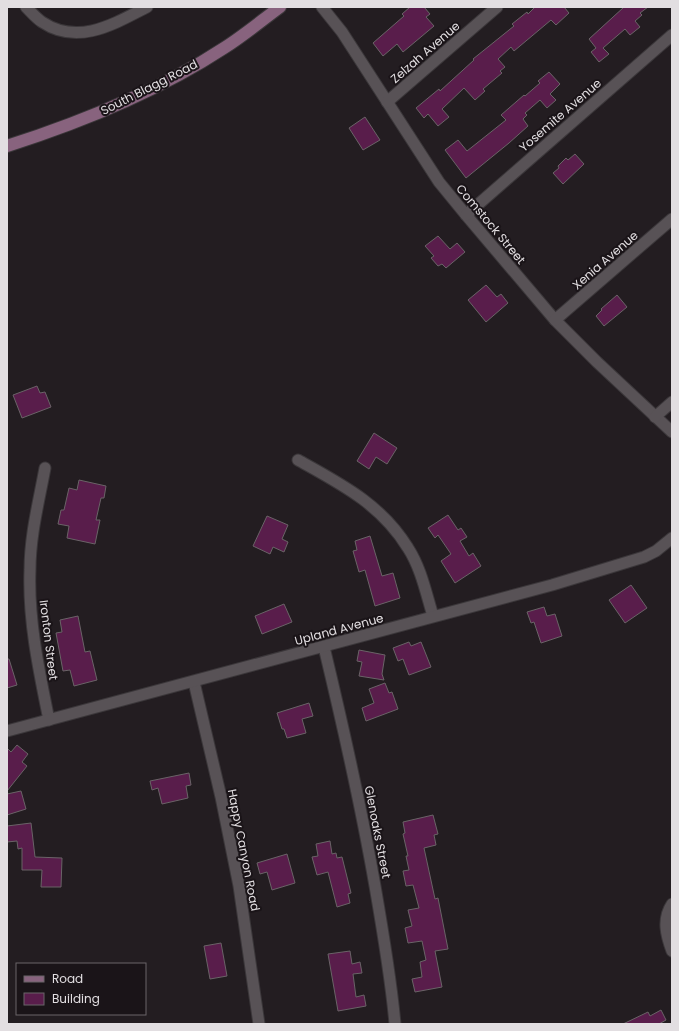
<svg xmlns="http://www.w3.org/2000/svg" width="679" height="1031" font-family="Poppins,sans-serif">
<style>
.building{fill:#591d4b;stroke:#6a6367}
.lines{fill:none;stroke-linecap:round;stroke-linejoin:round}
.street-casing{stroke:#3b373a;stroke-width:13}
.secondary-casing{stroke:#3b373a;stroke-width:14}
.street{stroke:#585256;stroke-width:11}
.secondary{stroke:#88637e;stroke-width:12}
.labels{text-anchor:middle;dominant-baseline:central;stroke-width:4;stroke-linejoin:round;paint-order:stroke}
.street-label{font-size:12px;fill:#e2dee1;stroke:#1a1418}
</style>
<rect width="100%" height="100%" fill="#231d21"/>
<g class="building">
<path d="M410 7H424L430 14 426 17 434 26 403 52 397 44 383 56 373 43 404 16 402 14Z"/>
<path d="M535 7H564L569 13 556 25 551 20 514 51 511 47 498 59 505 67 500 71 502 73 483 89 485 91 475 100 464 88 442 109 449 117 438 126 428 114 424 118 416 108 439 89 440 91 474 60 473 59 514 26 512 24 527 12 528 14Z"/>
<path d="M624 7H648L640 13 642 15 635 21 640 27 630 35 625 29 603 48 609 54 599 62 591 52 596 48 589 39Z"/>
<path d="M549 72 560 84 550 94 556 100 547 108 540 100 525 113 527 115 523 119 528 126 509 143 466 178 445 150 458 140 467 151 506 120 501 115 524 95 525 96 540 83 538 81Z"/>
<path d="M365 117 380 140 363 150 349 128Z"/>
<path d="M575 154 584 164 563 184 553 173 559 168 558 166 566 158 568 160Z"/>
<path d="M438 236 450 249 457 243 465 252 446 268 442 264 438 266 431 258 434 256 425 246Z"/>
<path d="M486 285 497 297 501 294 508 303 486 322 468 300Z"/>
<path d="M617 295 627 307 604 326 596 316 602 310 601 309Z"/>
<path d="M37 386 40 393 45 392 51 407 22 418 13 395Z"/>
<path d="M374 433 397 448 387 464 376 457 369 469 357 461Z"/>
<path d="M79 480 106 486 104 498H101L96 520H100L95 544 67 538 69 526 58 524 61 510H64L69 488 77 490Z"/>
<path d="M448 515 458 530 461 528 467 537 460 541 469 556 473 553 481 566 455 583 441 561 451 554 438 535 435 538 428 528Z"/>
<path d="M267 516 288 525 282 539 288 542 284 552 273 547 270 554 253 546Z"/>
<path d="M370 536 382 576 393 573 400 598 375 606 365 570 359 572 353 551 357 550 355 541Z"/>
<path d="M631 585 647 608 625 623 609 600Z"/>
<path d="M284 604 292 622 262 634 255 616Z"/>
<path d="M544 607 547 616 555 614 562 636 541 643 534 622 531 623 527 612Z"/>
<path d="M78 616 85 652 90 651 97 680 74 686 70 670 63 671 56 633 62 632 60 620Z"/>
<path d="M409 642 411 646 421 642 431 667 409 675 403 659 398 661 393 648Z"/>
<path d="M359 650 385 655 382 674 384 680 359 676 362 662 357 661Z"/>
<path d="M7 659H9L17 685 7 688Z"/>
<path d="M385 683 389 693 392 692 398 709 366 721 362 708 374 703 369 689Z"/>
<path d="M309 703 313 716 302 719 306 733 287 738 284 729H282L277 713Z"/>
<path d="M17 745 28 754 22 762 27 766 7 791V748L11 752Z"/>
<path d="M189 773 191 785 186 786 188 798 162 804 158 788 152 790 150 781Z"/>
<path d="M21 791 26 809 7 815V794Z"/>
<path d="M433 815 438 834 434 835 436 845 424 848 435 899 438 898 448 949 435 951 442 987 415 992 412 979 422 977 420 962 426 960 422 941 408 943 405 928 412 926 408 910 419 908 413 885 406 886 403 871 409 870 406 856H408L403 834 405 833 403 822Z"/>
<path d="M31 823 35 857 62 858 61 887H41L42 870H22V848L18 849 17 841 7 842V826Z"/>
<path d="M330 841 332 854 336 853 337 858 342 857 351 893 348 894 350 903 337 907 328 872 317 875 312 857 318 856 316 844Z"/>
<path d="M287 854 295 883 272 890 267 872 260 874 257 863Z"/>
<path d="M221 943 227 976 210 979 204 946Z"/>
<path d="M350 951 352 964 360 962 362 973 353 974 356 997 364 995 366 1006 338 1011 328 954Z"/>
<path d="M661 1010 666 1020 659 1024H623L648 1012 650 1016Z"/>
</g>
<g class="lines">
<g class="street-casing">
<g id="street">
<path d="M26 7C31 12 36 18 42 22 78 46 114 24 147 7"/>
<path d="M322 7 342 32 439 182 466 215 555 320 597 362 672 432"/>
<path d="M387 102 497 7"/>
<path d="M466 215 672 35"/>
<path d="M555 320 672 219"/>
<path d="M655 417 672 402"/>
<path d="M298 460C341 484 381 504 408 548 421 568 426 593 433 616"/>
<path d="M45 468C39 501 30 535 30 570 28 620 39 671 49 720"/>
<path d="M324 647C343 726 361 806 375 886 383 932 391 978 395 1024"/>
<path d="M194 682 221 797 239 886 259 1024"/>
<path d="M7 731 552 585 644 557 656 551 672 538"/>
<path d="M672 904C662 919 666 935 672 951"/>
</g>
</g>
<g class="secondary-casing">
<path id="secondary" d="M7 146C82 122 157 92 224 48 243 36 261 21 280 7"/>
</g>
<use href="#street" class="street"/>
<use href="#secondary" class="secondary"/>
</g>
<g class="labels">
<g class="street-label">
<text transform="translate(425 52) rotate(-41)">Zelzah Avenue</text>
<text transform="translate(149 87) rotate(-27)">South Blagg Road</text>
<text transform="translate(560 115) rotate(-41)">Yosemite Avenue</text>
<text transform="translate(491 224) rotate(50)">Comstock Street</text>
<text transform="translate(605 260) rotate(-41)">Xenia Avenue</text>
<text transform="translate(339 629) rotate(-15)">Upland Avenue</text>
<text transform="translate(49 640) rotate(83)">Ironton Street</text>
<text transform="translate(378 832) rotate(79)">Glenoaks Street</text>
<text transform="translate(244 850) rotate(79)">Happy Canyon Road</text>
</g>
</g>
<rect width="679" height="1031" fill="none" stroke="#e2dee1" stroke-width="16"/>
<rect x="16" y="963" width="130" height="52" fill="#1a1418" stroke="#6a6568"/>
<rect x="24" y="976" width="20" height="6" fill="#88637e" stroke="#6a6568"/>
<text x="52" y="983" font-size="12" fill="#e2dee1">Road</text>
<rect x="24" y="993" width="20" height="12" fill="#591d4b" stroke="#6a6568"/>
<text x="52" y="1003" font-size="12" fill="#e2dee1">Building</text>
</svg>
